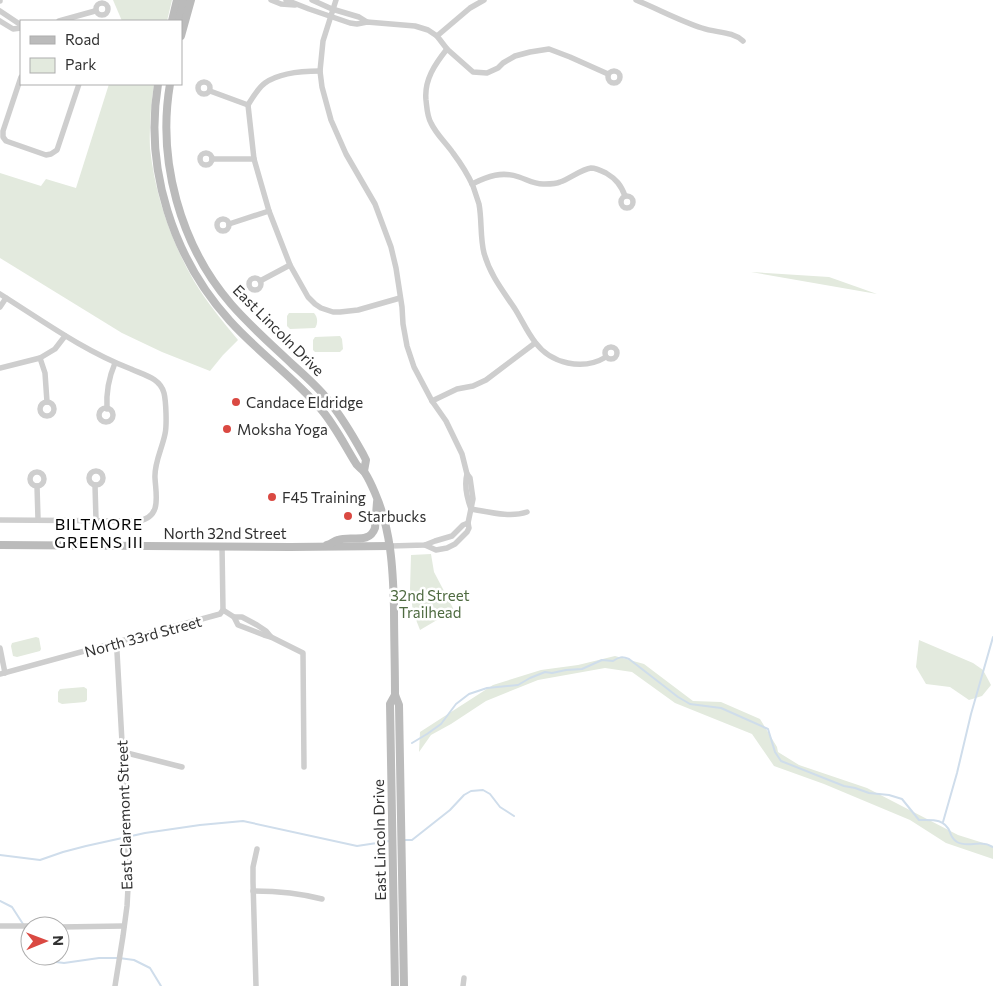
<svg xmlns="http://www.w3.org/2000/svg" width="993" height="986" font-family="Commissioner,sans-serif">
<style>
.green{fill:#e3eade}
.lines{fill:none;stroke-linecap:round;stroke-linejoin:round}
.stream{stroke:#cfddeb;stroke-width:2}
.street{stroke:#cecece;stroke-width:5.5}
.secondary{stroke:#bbb;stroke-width:8}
.poi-dot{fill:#da4942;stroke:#fff;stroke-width:2}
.labels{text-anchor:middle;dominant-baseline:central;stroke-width:5;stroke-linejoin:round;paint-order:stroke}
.street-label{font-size:15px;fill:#313131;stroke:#fff}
.poi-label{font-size:15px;fill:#313131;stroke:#fff;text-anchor:start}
.park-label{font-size:15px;fill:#4f6b41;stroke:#fff}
.neighbourhood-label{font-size:16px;letter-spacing:1px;fill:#000;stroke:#fff}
</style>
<rect width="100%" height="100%" fill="#fff"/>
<g class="green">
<path d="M113 0H172L167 21H122Z"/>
<path d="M109 84H154C151 105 149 127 150 148 155 195 171 241 194 281 206 301 223 322 238 340L223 355 210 371 162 352 122 333 0 258V173L41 186 46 179 76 188Z"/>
<path d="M751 272 829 277 877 294Z"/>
<path d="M289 313H314C318 317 318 324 315 328L290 329 287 326V316Z"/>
<path d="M340 336 342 339 343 349 340 352H315L313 350V340L315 337Z"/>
<path d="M431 554 434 572 454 610 420 630 413 612 410 589 411 555Z"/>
<path d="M36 637 39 638 41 649 40 651 17 657 13 656 11 646 12 643Z"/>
<path d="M919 640 973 663 983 670 991 685 982 696 969 700 950 687 926 684 916 667Z"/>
<path d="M615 656 644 664 693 701 721 702 760 719 777 747 778 752 799 765 867 788 958 835 993 846V859L946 843 910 820 824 784 774 766 752 734 675 703 632 672 605 668 538 680 486 701 451 724 431 735 419 752 420 732 493 685 541 670 578 665Z"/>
<path d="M84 687 87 689V700L85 702 62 704 58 702V692L60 689Z"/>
</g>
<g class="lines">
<g class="stream">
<path d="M412 743 427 734 441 724 456 704 469 694 487 688 518 685 530 678 545 672 552 673 566 670 582 669 602 660 613 661C619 657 622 656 629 659L660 683 678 697 690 704 721 708 768 729 775 752 781 761 844 786 855 788 869 793 889 795 902 799 919 820C932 820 944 818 950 832 951 836 954 840 957 842 966 847 976 842 985 844 988 844 990 846 993 847"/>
<path d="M943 822 957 773 971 714 993 637"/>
<path d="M405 840H412L450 810 464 795 471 791 483 790 490 794 500 807 514 816"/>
<path d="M379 841 384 809"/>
<path d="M0 855 40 860 63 852 86 846 145 833 200 825 243 821 357 846 390 841"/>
<path d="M0 901 12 907 23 924"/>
<path d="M25 928 30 937"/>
<path d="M44 956 48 961 64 963 99 958H119L134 960 150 968 161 986"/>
</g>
<g class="street">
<path d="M271 0 281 4 295 5"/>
<path d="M286 0 309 9 350 23 357 24 367 22 415 26 428 30 437 36 447 49 473 72 487 73 498 68 503 63 515 56 530 52 549 49 570 57 608 74"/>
<path d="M312 0 332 9 359 17 367 22"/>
<path d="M336 0 323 41 320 71 322 87 331 120 346 154 375 204 391 247 396 268 402 307 403 324 407 346 414 367 432 401 446 421 462 454 467 474 470 478 473 499 468 523 469 528 467 532 455 544 447 548 436 550 425 545"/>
<path d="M636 0C658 9 680 21 702 28 716 33 732 31 743 41"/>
<path d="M0 1V0"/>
<circle cx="102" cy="9" r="6"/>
<path d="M0 11 21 25"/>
<path d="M0 21 13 29 21 28"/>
<path d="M59 21 95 11"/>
<path d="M437 36 470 8 484 0"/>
<path d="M447 49C435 64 424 80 426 100 427 108 427 116 431 123 436 134 446 143 453 153 459 161 469 177 473 186 475 192 477 198 479 204 482 220 480 237 484 253 490 275 503 291 515 309 522 320 527 332 535 342 551 364 583 371 606 357"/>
<circle cx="614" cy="77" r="6"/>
<path d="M320 71C304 71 279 73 265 83 258 88 253 97 248 105L254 159 269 211 290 265 308 297 315 304 321 308 333 312H340L358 310 400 298"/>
<path d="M21 77 3 131V137L6 141 46 155 51 154 57 150 79 84"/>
<circle cx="204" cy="88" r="6"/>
<path d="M210 91 248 105"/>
<circle cx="206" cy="159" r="6"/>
<path d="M212 159H254"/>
<path d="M472 184C488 176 502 171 519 177 528 180 535 185 545 184 549 184 556 184 560 182 569 179 582 169 591 168 596 168 602 171 606 173 616 179 621 185 625 196"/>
<circle cx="627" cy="202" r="6"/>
<circle cx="223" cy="225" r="6"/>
<path d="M229 224 269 211"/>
<circle cx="255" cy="284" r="6"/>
<path d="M260 281 290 265"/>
<path d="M0 294C43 321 84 351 131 369 144 375 160 378 164 393 166 401 167 426 165 434 162 449 154 463 155 478 156 496 162 517 138 521L0 520"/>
<path d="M0 307 6 298"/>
<circle cx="611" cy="353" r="6"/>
<path d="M40 358 45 373 47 402"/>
<path d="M0 368 40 358 55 349 65 336"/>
<path d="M432 401 457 389 473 386 486 380 535 343"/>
<circle cx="47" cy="409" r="7"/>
<circle cx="106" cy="415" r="7"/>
<path d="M107 409C106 393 109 377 115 363"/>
<circle cx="96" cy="478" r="7"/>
<circle cx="37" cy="479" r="7"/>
<path d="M467 474C464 485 467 498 471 509"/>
<path d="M95 485 96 520"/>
<path d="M37 486 38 519"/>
<path d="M471 509C489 512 510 518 527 512"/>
<path d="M390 546 425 545 435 541 452 536 463 525 468 523"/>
<path d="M223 610 234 617H242L257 625 266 631 271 637"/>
<path d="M234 617 238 625 264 635 271 637 303 653 304 767"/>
<path d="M0 648 5 673"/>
<path d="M0 674 220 614 223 610 222 546"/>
<path d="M123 752 182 767"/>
<path d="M253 891C277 891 299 893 322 899"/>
<path d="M0 926H30"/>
<path d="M60 927 124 926"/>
<path d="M115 986 123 936 127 906 129 870 125 796 117 652 115 643"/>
<path d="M256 986 253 882V867L257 849"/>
<path d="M463 986 464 978"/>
</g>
<g class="secondary">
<path d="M172 21 177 0"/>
<path d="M179 21 184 0"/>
<path d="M181 36 191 0"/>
<path d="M158 84C144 169 173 258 230 321 258 352 293 377 320 408 334 424 344 444 355 462 357 467 362 468 365 473 369 479 372 486 375 493 391 530 393 568 394 608 394 637 395 666 395 695L399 705 404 986"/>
<path d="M170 84C157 160 180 245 231 304 250 326 272 345 293 365 305 376 318 387 328 400 342 417 353 436 363 454L366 460 364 471"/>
<path d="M0 545 290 547 390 546"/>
<path d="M327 545C331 544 334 541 338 540 351 535 369 545 375 528L377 502"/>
<path d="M395 986 390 704 395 695"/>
</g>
</g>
<g class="poi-dot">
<circle cx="236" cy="402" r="5"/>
<circle cx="227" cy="429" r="5"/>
<circle cx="272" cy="497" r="5"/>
<circle cx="348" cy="516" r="5"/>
</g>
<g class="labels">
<g class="street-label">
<text transform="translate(279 330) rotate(45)">East Lincoln Drive</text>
<text x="225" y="533">North 32nd Street</text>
<text transform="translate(143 636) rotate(-15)">North 33rd Street</text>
<text transform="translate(124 815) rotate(-92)">East Claremont Street</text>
<text transform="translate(379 840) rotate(-91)">East Lincoln Drive</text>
</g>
<g class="poi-label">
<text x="246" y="402">Candace Eldridge</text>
<text x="237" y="429">Moksha Yoga</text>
<text x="282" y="497">F45 Training</text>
<text x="358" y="516">Starbucks</text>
</g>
<g class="park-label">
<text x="430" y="595">32nd Street<tspan x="430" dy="17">Trailhead</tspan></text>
</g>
<g class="neighbourhood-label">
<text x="99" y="523">BILTMORE<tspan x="99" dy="18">GREENS III</tspan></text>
</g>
</g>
<rect x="20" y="20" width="162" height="65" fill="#ffffff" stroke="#adadad"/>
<rect x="30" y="36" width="25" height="8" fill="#bbbbbb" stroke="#adadad"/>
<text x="65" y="45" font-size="15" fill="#313131">Road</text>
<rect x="30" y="58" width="25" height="15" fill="#e3eade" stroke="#adadad"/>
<text x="65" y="70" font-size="15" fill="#313131">Park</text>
<g transform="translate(45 941) rotate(89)"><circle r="24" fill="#ffffff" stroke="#adadad"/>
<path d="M0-4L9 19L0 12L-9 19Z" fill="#da4942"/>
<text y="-8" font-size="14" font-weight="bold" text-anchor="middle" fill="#313131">N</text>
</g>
</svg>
